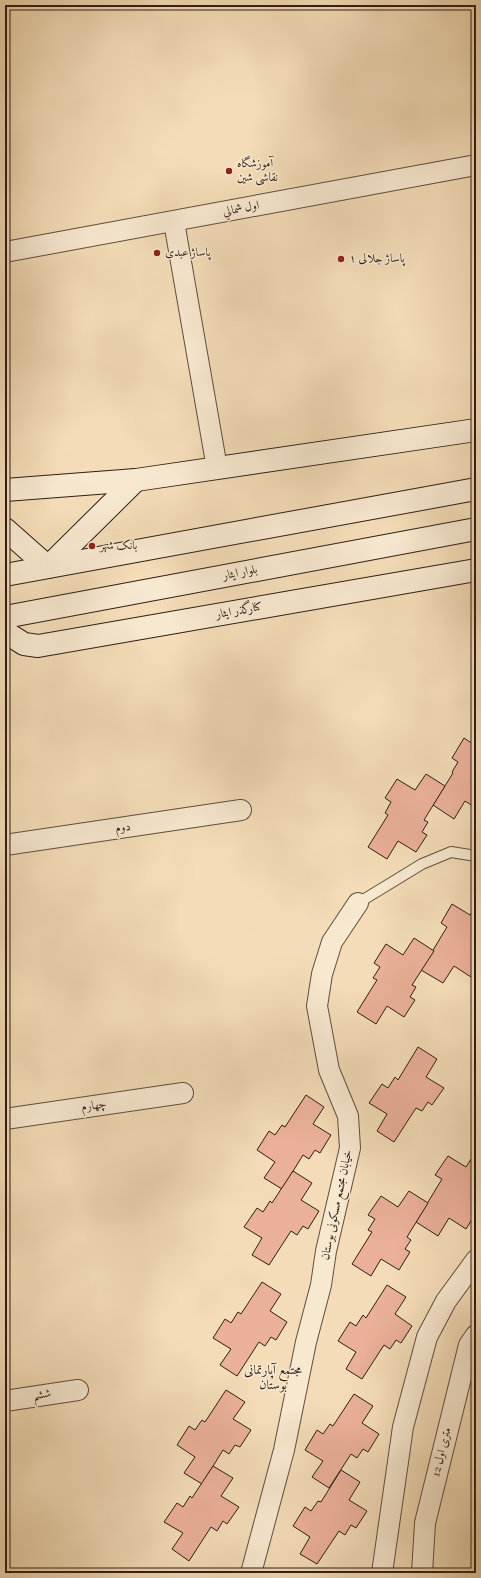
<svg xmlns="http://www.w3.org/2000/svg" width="481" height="1578" font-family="'Sorts Mill Goudy',Amiri,serif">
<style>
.building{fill:#eab099;stroke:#301d15}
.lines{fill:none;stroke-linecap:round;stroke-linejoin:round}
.lane-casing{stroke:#614d3e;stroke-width:12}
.street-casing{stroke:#614d3e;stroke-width:22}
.secondary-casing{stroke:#301d15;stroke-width:24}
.lane{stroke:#f7e8d0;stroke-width:10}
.street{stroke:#f7e8d0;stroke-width:20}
.secondary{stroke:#f7e8d0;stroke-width:22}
.poi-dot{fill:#8f2418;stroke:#f7e8d0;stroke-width:1.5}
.labels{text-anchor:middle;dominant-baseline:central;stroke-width:3;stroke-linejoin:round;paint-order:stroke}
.poi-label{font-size:12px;fill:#301d15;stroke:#f7e8d0;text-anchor:start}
.street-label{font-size:12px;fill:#301d15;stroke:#f7e8d0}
.neighbourhood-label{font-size:13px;fill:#301d15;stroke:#f7e8d0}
</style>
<rect width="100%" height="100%" fill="#f3dcb7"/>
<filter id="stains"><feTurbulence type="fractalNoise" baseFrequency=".005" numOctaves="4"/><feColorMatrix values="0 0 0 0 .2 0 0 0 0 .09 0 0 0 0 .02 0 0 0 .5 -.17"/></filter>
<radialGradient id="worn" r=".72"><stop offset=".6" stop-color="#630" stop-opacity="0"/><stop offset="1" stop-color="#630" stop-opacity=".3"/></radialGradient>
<g class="building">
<path d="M464 738 476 746V808L465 801 454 819 433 805 453 773 452 772 458 762 452 758Z"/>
<path d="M426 774 445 786 424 820 428 822 422 832 427 835 416 852 398 841 387 859 368 847 388 815 385 813 391 802 385 798 397 779 415 790Z"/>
<path d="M452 904 470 915 476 906V969L471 977 454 966 443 983 421 970 447 927 441 923Z"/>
<path d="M414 938 434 951 412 985 416 987 410 997 415 1000 404 1017 387 1006 376 1024 357 1012 377 980 373 978 380 967 374 963 386 944 403 955Z"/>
<path d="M418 1047 437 1059 426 1077 444 1088 432 1105 428 1102 422 1111 416 1108 394 1142 377 1131 387 1114 369 1103 382 1084 388 1088 395 1077 398 1080Z"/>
<path d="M306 1095 324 1107 313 1124 331 1135 320 1153 315 1150 309 1159 303 1155 282 1189 264 1178 275 1162 257 1150 269 1131 275 1135 282 1125 285 1127Z"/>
<path d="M476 1151V1188L472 1195 476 1198V1203L472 1208 476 1211V1213L466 1229 449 1218 438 1236 416 1222 442 1179 435 1175 448 1156 466 1167Z"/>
<path d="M293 1171 312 1183 301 1200 319 1211 308 1229 303 1226 297 1235 291 1231 269 1265 252 1255 262 1238 244 1227 257 1208 263 1212 270 1201 272 1203Z"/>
<path d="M409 1191 428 1203 407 1237 411 1240 405 1249 410 1252 399 1270 381 1259 371 1276 352 1264 372 1232 368 1230 375 1219 368 1215 381 1196 398 1207Z"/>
<path d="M262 1282 281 1294 270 1311 287 1322 276 1340 271 1337 265 1346 259 1342 237 1376 220 1365 231 1349 213 1338 225 1319 231 1323 238 1312 241 1314Z"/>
<path d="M387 1285 406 1297 395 1314 412 1326 401 1343 396 1340 390 1349 384 1345 362 1379 346 1369 356 1352 338 1341 350 1322 356 1326 363 1315 366 1318Z"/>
<path d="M226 1390 245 1402 233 1419 251 1430 240 1447 235 1445 229 1454 223 1450 202 1484 184 1473 195 1457 177 1445 189 1426 195 1430 202 1420 205 1422Z"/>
<path d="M354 1394 373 1406 362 1423 379 1434 368 1452 363 1449 357 1458 351 1454 329 1488 312 1477 323 1461 305 1450 317 1430 323 1434 330 1424 333 1426Z"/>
<path d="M213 1466 233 1478 221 1496 239 1507 227 1524 223 1521 217 1531 211 1527 189 1561 172 1549 183 1533 164 1522 177 1503 183 1507 190 1496 192 1498Z"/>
<path d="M341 1470 360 1482 349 1500 367 1511 356 1528 351 1525 345 1535 339 1531 317 1564 300 1554 310 1537 293 1526 305 1507 311 1511 318 1501 321 1502Z"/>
</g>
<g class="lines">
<g class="lane-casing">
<path id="lane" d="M358 903 422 864 451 852 476 856"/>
</g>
<g class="street-casing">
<g id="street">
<path d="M174 222 217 468"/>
<path d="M5 252 476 165"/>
<path d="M5 845 241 810"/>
<path d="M5 1119 183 1093"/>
<path d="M5 1401 78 1390"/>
<path d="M251 1573 284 1450 306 1342 321 1285 326 1251 350 1148 348 1116 329 1070 317 1006 322 974 332 942 358 903"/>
<path d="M382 1573 403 1427 427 1337 446 1301 476 1260"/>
<path d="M422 1573 425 1523 469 1345 476 1335"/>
</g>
</g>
<g class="secondary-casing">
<g id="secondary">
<path d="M5 490 136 480 476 430"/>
<path d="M5 529 48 567 136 480"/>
<path d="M5 575 476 489"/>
<path d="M5 617 476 529"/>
<path d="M5 632 24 644 38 646 476 570"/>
</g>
</g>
<use href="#lane" class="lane"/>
<use href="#street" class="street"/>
<use href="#secondary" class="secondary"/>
</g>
<g class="poi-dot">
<circle cx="229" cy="171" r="4"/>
<circle cx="157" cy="253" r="4"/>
<circle cx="341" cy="259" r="4"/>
<circle cx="92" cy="546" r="4"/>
</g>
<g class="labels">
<g class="poi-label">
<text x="237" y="164">آموزشگاه<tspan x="237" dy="14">نقاشی شین</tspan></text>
<text x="165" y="253">پاساژ عبدی</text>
<text x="349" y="259">پاساژ جلالی ۱</text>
<text x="100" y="546">بانک شهر</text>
</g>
<g class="street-label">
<text transform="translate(241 209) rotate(-11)">اول شمالي</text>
<text transform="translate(240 573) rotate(-11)">بلوار ایثار</text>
<text transform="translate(239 611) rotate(-10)">کنارگذر ایثار</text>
<text transform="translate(123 828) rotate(-8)">دوم</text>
<text transform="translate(94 1106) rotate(-8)">چهارم</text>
<text transform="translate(337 1205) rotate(-78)">خیابان مجتمع مسکونی بوستان</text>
<text transform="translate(42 1395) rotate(-9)">ششم</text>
<text transform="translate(442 1452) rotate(-76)">12 متری اول</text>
</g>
<g class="neighbourhood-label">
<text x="273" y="1371">مجتمع آپارتمانی<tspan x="273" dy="15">بوستان</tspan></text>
</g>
</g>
<rect width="481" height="1578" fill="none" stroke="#f3dcb7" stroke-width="20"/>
<rect x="6" y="6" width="469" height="1566" fill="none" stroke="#301d15" stroke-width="2"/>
<rect x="10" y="10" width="461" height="1558" fill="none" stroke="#301d15"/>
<rect width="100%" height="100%" filter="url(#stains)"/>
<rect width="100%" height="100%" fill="url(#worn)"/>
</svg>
